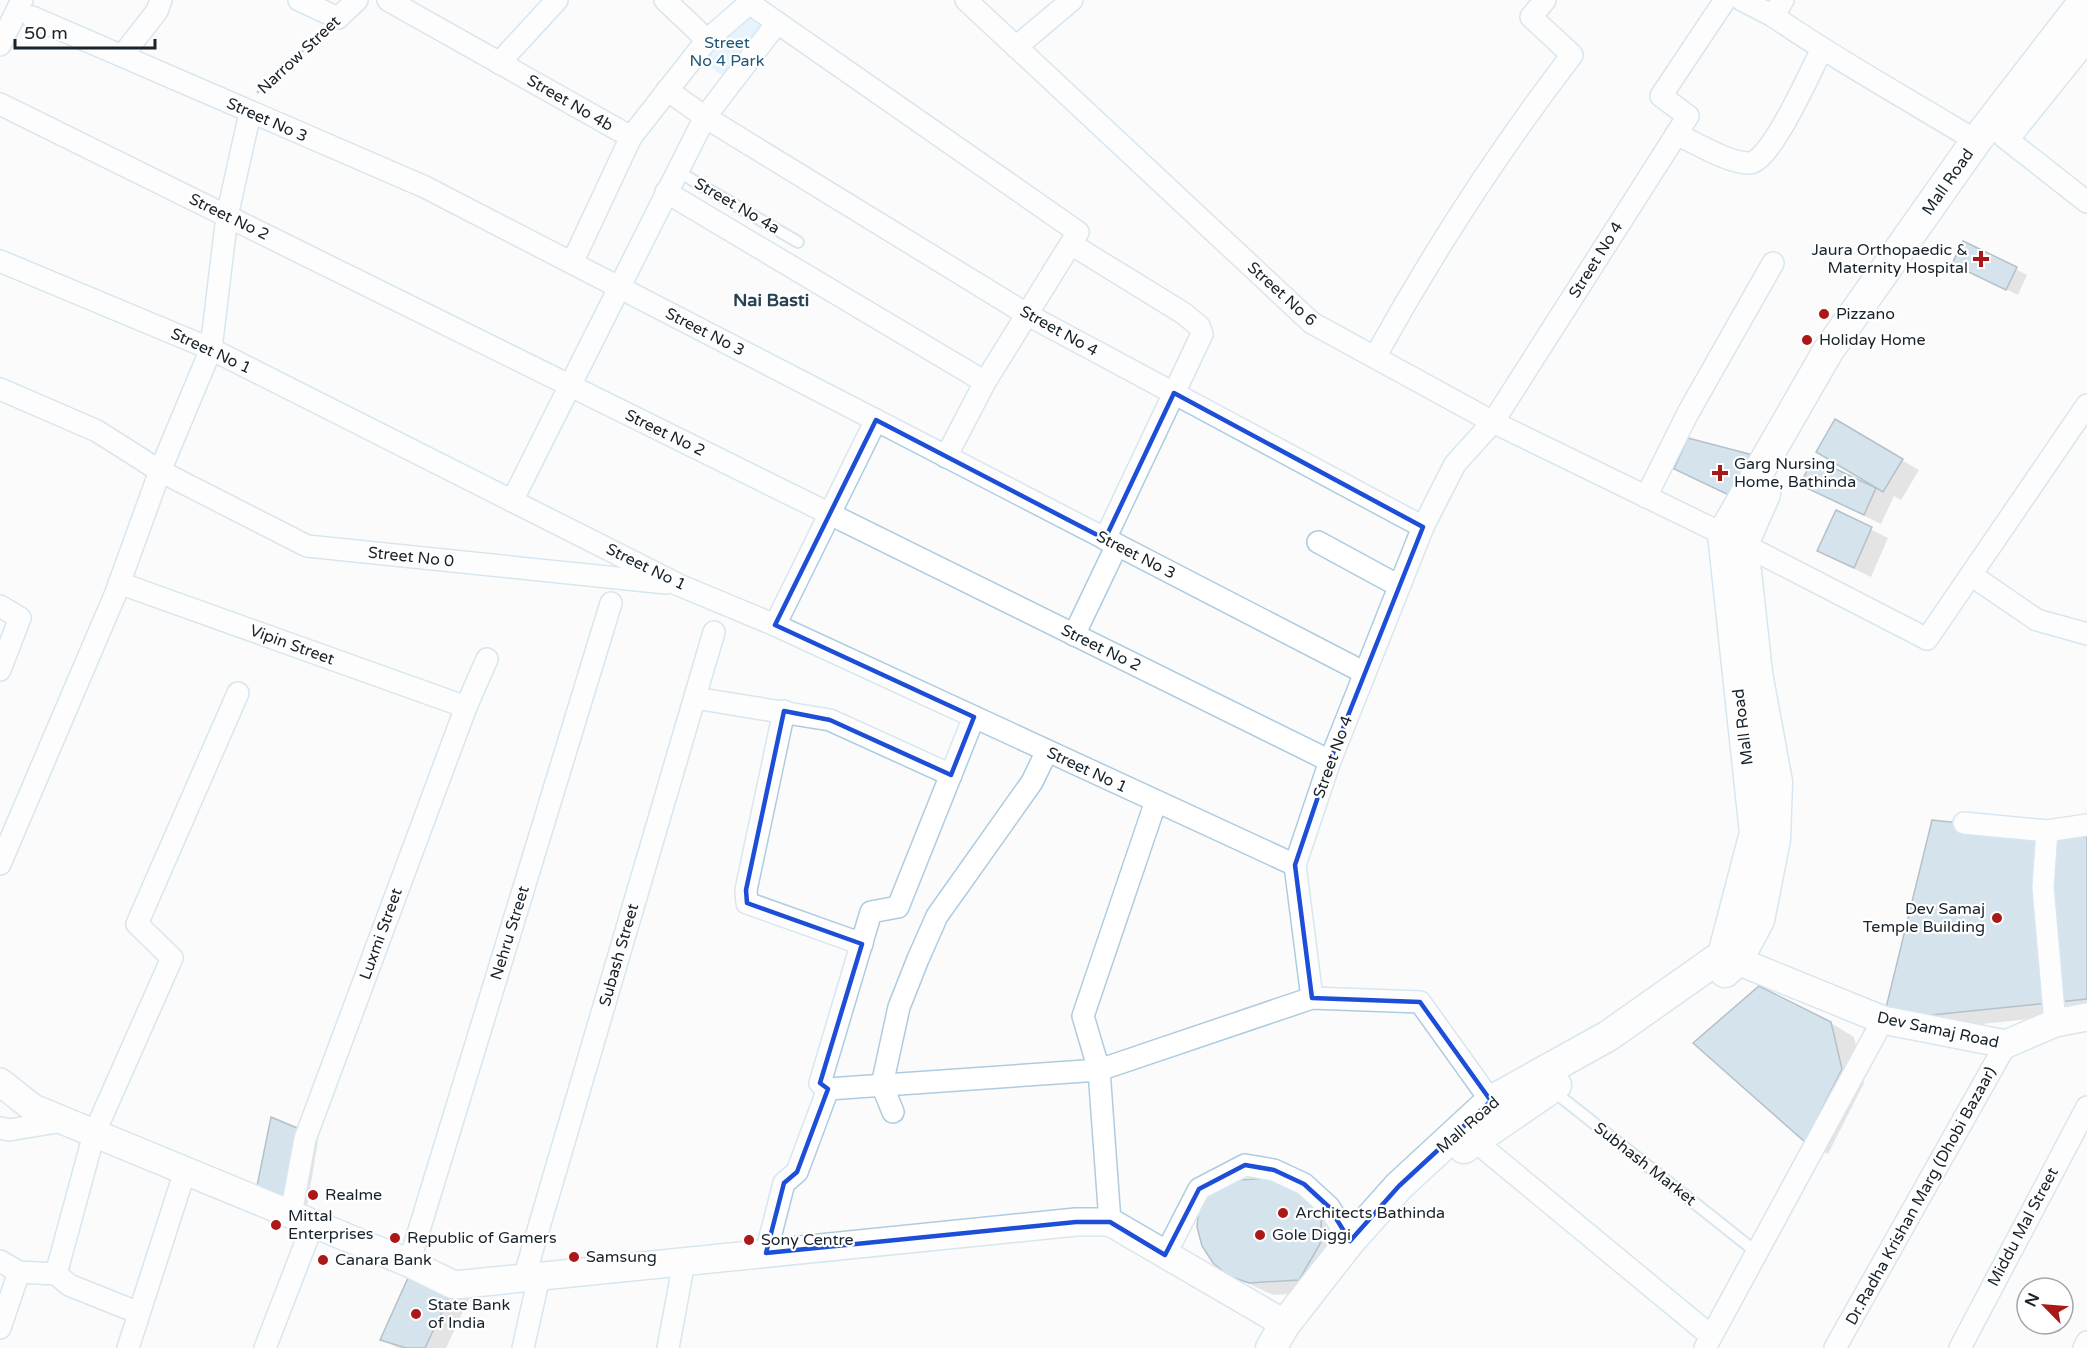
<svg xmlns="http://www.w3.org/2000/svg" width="2087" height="1348" font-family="'Varela Round',sans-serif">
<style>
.green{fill:#d0ebfe}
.shadow{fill:#0003}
.building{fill:#a6c5da;stroke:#5e7a8d;stroke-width:1.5}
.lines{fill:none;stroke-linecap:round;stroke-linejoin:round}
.service-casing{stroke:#adcce1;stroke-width:14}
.minor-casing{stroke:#adcce1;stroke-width:24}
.tertiary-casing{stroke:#adcce1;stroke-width:30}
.secondary-casing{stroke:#adcce1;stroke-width:33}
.path{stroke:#a1a6a9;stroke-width:3;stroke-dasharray:3 4.5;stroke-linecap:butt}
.service{stroke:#fff;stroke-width:10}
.minor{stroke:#fff;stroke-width:21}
.tertiary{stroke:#fff;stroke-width:27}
.secondary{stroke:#fff;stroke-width:30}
.marked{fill:none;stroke:#1d4ed8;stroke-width:4.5;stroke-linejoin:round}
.poi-dot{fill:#aa1817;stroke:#fff;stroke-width:2}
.labels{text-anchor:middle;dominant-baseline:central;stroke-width:4.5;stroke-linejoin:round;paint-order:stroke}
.park-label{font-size:16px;fill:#1e5777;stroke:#fff}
.street-label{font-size:16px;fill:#18232b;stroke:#fff}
.poi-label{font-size:16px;fill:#18232b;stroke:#fff;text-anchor:start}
.neighbourhood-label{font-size:18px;font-weight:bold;fill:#264152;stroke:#fff}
</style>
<rect width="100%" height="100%" fill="#fbfbfb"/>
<path class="green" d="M749 3 777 23 732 82 692 55Z"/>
<g class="shadow">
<path d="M1965 269H2016L2027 275 2018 295Z"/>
<path d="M1835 421 1919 470 1901 500 1894 496 1881 524 1802 485 1814 460 1876 489 1877 487Z"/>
<path d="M1836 512 1888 538 1871 577 1819 551Z"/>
<path d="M2087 839V1013L1907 1032Z"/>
<path d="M1831 1023 1854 1037 1864 1083 1828 1154 1806 1141Z"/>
<path d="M302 1131 318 1141 306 1213 275 1200Z"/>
<path d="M1272 1180 1344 1225 1322 1292 1273 1295 1230 1275Z"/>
<path d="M452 1289 469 1299 446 1348H398L382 1339Z"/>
</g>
<g class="building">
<path d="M1963 241 2017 267 2006 290 1952 264Z"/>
<path d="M1835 419 1903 459 1883 492 1816 452Z"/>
<path d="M1688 438 1753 455 1733 497 1674 469Z"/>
<path d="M1813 458 1876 488 1864 515 1800 485Z"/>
<path d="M1836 510 1872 527 1854 568 1817 551Z"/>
<path d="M1932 820 2087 837V999L1883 1020Z"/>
<path d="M1759 986 1831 1022 1842 1069 1805 1142 1693 1043Z"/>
<path d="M271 1117 302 1130 289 1204 256 1191Z"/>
<path d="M1273 1178 1302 1194 1322 1211 1320 1244 1299 1280 1249 1283 1229 1276 1213 1263 1202 1246 1197 1227 1199 1207 1209 1192 1239 1180Z"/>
<path d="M412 1269 453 1288 425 1348H406L380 1340Z"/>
</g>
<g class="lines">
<g class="service-casing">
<g id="service">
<path d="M677 171 798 242"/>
<path d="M1552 1090 1755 1251"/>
</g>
</g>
<g class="minor-casing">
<g id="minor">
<path d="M299 0 338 18 357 0"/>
<path d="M388 0 631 137 572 263"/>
<path d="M665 0 707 40 753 0"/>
<path d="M966 0 1312 323 1493 422 1723 534 1927 639 2087 405"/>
<path d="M1742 0 1773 16 1783 0"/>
<path d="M749 3 1078 232 985 382 946 457"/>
<path d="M1773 16C1838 61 1908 99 1976 141"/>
<path d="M32 17 425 187 1365 673"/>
<path d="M0 45 22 0"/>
<path d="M1016 47 1072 0"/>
<path d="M122 56 157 11 161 0"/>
<path d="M499 63 557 0"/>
<path d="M667 90 705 117 1028 315 1423 527"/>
<path d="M0 104 1330 761"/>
<path d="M1676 134C1696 143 1728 163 1749 163 1770 164 1811 70 1822 49"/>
<path d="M631 137 707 40"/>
<path d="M2004 137 2087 202"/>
<path d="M666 192 985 382"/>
<path d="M1071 244 1183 313 1199 326 1202 334 1105 539"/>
<path d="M0 261 211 349 679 585 775 625 1295 865"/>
<path d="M1375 357C1433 252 1499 150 1572 55L1531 17 1545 0"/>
<path d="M0 389 97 431 160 471 307 546 666 583"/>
<path d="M1646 497 1688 413 1773 263"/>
<path d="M512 501 705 117 777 23"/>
<path d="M1318 542 1399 586"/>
<path d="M1971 575 2037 620 2087 634"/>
<path d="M119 583 466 707"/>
<path d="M0 606 20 618 0 670"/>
<path d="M775 625 876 420"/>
<path d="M1074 635 1117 545"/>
<path d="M695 698 830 720 951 775"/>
<path d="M784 711 746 890 747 903 862 944"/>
<path d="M1964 823 2047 831 2087 825"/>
<path d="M2047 831 2043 887 2055 1023"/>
<path d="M0 864 115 595 160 471 211 349 227 216 250 113"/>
<path d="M1312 998 1295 865 1330 761 1423 527 1455 464 1493 422 1688 116 1661 96 1725 0"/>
<path d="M828 1089 1099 1070 1083 1016 1156 801"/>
<path d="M893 1112 882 1085 899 1007 918 959 937 916 1032 782 1047 751"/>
<path d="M0 1128 9 1130 63 1121"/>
<path d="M1464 1132 1711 1336"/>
<path d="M291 1214 305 1139 466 707 487 659"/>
<path d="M1110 1222 1099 1070 1312 998 1420 1002 1491 1101"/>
<path d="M766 1253 784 1183 797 1172 828 1089 820 1083 871 912 898 907 974 717"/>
<path d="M1165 1255 1199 1189 1245 1165 1274 1170 1304 1184 1329 1207 1350 1241"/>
<path d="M0 1261 19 1272 56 1274 69 1285 139 1313"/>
<path d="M409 1263 611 603"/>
<path d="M56 1274 94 1134 172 958 137 924 238 693"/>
<path d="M524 1278 714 632"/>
<path d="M0 1328 19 1272"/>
<path d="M128 1348 185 1171"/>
<path d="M265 1348 313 1224"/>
<path d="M523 1348 539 1277"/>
<path d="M668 1348 684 1262"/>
<path d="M1705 1348 1883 1020"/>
<path d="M1835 1348 2006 1044"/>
<path d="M1960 1348 2087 1107"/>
<path d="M2084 1348 2087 1342"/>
</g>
</g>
<g class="tertiary-casing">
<g id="tertiary">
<path d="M1723 955 1883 1020 2006 1044 2055 1023 2087 1017"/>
<path d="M0 1082 33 1108 409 1263 454 1285 1076 1222H1110L1285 1324"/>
</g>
</g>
<g class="secondary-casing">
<g id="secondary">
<path d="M2009 131 2087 34"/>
<path d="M1725 972 1737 961 1759 920 1775 839 1777 782 1757 673 1743 544 1765 494"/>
<path d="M1464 1148 1556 1085"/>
<path d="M1271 1348 1285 1324 1350 1241 1399 1186 1491 1101 1608 1036 1723 955 1755 833 1723 534 1828 351 1976 141 2085 0"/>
</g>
</g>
<path class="path" d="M257 93 323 32"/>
<use href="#service" class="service"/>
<use href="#minor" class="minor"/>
<use href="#tertiary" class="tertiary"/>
<use href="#secondary" class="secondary"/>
</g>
<path d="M0 0H2087V1348H0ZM1174 393 1423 527 1330 761 1295 865 1312 998 1420 1002 1491 1101 1399 1186 1350 1241 1329 1207 1304 1184 1274 1170 1245 1165 1199 1189 1165 1255 1110 1222H1076L766 1253 784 1183 797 1172 828 1089 820 1083 862 944 747 903 746 890 784 711 830 720 951 775 974 717 775 625 876 420 1105 539Z" fill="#fbfbfb" fill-opacity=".55" fill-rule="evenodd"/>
<path class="marked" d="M1174 393 1423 527 1330 761 1295 865 1312 998 1420 1002 1491 1101 1399 1186 1350 1241 1329 1207 1304 1184 1274 1170 1245 1165 1199 1189 1165 1255 1110 1222H1076L766 1253 784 1183 797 1172 828 1089 820 1083 862 944 747 903 746 890 784 711 830 720 951 775 974 717 775 625 876 420 1105 539Z"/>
<g class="poi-dot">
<path d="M1978 250h6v6h6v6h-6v6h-6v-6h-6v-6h6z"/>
<circle cx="1824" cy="314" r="6"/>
<circle cx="1807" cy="340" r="6"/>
<path d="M1717 464h6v6h6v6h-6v6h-6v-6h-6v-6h6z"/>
<circle cx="1997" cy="918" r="6"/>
<circle cx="313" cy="1195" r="6"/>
<circle cx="1283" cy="1213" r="6"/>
<circle cx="276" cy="1225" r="6"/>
<circle cx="1260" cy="1235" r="6"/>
<circle cx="395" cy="1238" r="6"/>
<circle cx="749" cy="1240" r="6"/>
<circle cx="574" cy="1257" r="6"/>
<circle cx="323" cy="1260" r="6"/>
<circle cx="416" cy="1314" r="6"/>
</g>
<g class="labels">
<g class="park-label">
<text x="727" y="43">Street<tspan x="727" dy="18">No 4 Park</tspan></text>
</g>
<g class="street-label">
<text transform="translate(299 55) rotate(-43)">Narrow Street</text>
<text transform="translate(570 103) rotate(30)">Street No 4b</text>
<text transform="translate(267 120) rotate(24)">Street No 3</text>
<text transform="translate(1948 182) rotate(-55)">Mall Road</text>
<text transform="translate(737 206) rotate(30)">Street No 4a</text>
<text transform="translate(229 217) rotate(26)">Street No 2</text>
<text transform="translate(1596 260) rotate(-58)">Street No 4</text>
<text transform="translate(1282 294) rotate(42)">Street No 6</text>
<text transform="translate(1059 331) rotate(29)">Street No 4</text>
<text transform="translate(705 332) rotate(27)">Street No 3</text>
<text transform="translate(211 351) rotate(25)">Street No 1</text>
<text transform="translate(665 433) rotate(26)">Street No 2</text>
<text transform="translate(1136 555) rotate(27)">Street No 3</text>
<text transform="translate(411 557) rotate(6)">Street No 0</text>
<text transform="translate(646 567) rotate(26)">Street No 1</text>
<text transform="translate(292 645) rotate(20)">Vipin Street</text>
<text transform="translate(1101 648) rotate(26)">Street No 2</text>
<text transform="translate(1743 727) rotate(-97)">Mall Road</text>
<text transform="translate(1333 757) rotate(-70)">Street No 4</text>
<text transform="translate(1087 770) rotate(25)">Street No 1</text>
<text transform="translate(510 933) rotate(-73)">Nehru Street</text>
<text transform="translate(381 934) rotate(-70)">Luxmi Street</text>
<text transform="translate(619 955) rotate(-74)">Subash Street</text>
<text transform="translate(1938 1030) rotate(12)">Dev Samaj Road</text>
<text transform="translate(1468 1125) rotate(-41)">Mall Road</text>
<text transform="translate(1645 1164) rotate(38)">Subhash Market</text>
<text transform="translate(1921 1196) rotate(-61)">Dr.Radha Krishan Marg (Dhobi Bazaar)</text>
<text transform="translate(2023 1227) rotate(-62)">Middu Mal Street</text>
</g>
<g class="poi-label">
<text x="1968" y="250" text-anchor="end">Jaura Orthopaedic &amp;<tspan x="1968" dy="18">Maternity Hospital</tspan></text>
<text x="1836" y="314">Pizzano</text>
<text x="1819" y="340">Holiday Home</text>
<text x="1734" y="464">Garg Nursing<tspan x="1734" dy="18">Home, Bathinda</tspan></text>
<text x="1985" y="909" text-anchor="end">Dev Samaj<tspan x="1985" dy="18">Temple Building</tspan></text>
<text x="325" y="1195">Realme</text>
<text x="1295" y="1213">Architects Bathinda</text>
<text x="288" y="1216">Mittal<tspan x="288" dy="18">Enterprises</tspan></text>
<text x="1272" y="1235">Gole Diggi</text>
<text x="407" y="1238">Republic of Gamers</text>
<text x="761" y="1240">Sony Centre</text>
<text x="586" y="1257">Samsung</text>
<text x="335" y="1260">Canara Bank</text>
<text x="428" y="1305">State Bank<tspan x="428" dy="18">of India</tspan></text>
</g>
<g class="neighbourhood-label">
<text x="771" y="300">Nai Basti</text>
</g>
</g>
<g transform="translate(2045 1306) rotate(295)"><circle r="28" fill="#ffffff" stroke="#a3a7aa" stroke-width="1.5"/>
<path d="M0-4.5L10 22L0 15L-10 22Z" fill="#aa1817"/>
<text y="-9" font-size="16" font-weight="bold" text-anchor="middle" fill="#18232b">N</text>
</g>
<path d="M15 39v9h140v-9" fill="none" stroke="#18232b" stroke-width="3"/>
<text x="24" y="39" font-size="18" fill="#18232b" stroke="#ffffff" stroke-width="4.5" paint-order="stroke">50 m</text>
</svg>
